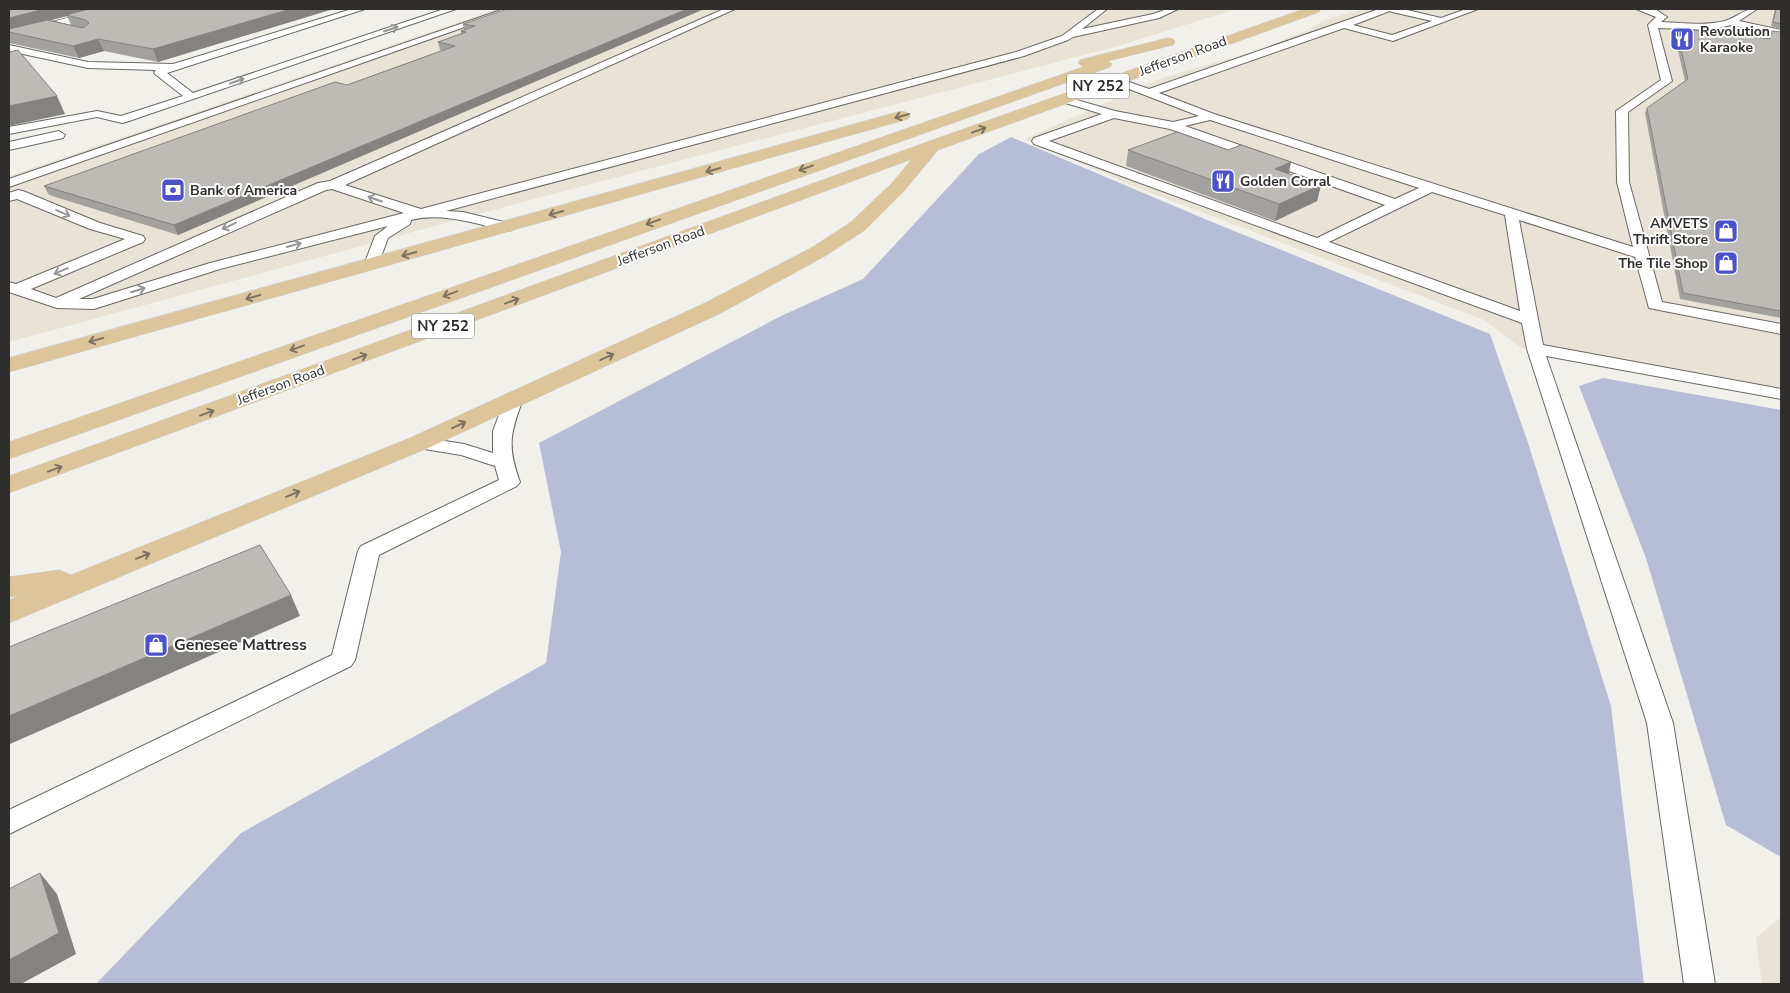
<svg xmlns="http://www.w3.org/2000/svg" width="1790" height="993" font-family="'Nunito Sans',sans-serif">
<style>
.built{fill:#e9e2d7}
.green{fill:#b7bdd7}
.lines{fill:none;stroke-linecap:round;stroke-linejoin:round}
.lane-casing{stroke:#6a6864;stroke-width:2}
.street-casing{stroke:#6a6864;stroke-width:1}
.primary-casing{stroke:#cdcdcc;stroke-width:1}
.lane{fill:#fff;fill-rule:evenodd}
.street{fill:#fff;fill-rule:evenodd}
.primary{fill:#dcc59b;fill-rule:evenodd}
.wall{fill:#a3a19d;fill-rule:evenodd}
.shaded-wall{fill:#858380}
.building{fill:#bebbb7;stroke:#858380}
.oneway{stroke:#979696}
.oneway2{stroke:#7d725e}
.labels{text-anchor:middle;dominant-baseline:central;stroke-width:4;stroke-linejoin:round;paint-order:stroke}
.far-poi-label{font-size:14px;font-weight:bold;fill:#2f2e2c;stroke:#fff;text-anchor:start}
.far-street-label{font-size:14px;fill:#2f2e2c;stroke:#fff}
.shield{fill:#fff;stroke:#6d6d6b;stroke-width:1}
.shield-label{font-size:15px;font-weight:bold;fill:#2f2e2c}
.poi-label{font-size:16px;font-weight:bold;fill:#2f2e2c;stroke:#fff;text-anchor:start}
</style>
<rect width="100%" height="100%" fill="#f2f0eb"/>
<g class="built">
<path d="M497 9H1236L1118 46 541 197 9 342V176Z"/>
<path d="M1362 9H1781V398L1521 348 1484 320 1138 188 1025 139 1162 78 1255 51 1312 28 1324 20Z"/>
<path d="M1781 917V984H1762L1756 938Z"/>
</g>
<g class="green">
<path d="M1011 137 1212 222 1490 334 1528 443 1611 706 1644 984H96L241 833 546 663 561 552 539 443 781 316 863 279 979 154Z"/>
<path d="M1603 378 1781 410V857L1726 825 1646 558 1579 386Z"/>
</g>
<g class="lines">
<g class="lane-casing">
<g id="lane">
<path d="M352 9H365L167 73 193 93 444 9H456L126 122 122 123 97 117 9 134V127L97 111 121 116 183 96 155 74 154 72 156 70 88 68 9 51V45L88 62 173 64Z"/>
<path d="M504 9H516L9 187V179Z"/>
<path d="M724 9H735L345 185 421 209 1016 52 1062 36 1098 9H1107L1082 29 1153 14 1167 9H1178L1159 18 1073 37 1068 40 1024 56 446 211 463 212 512 224 514 227 512 230 507 231C477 224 442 212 411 220L410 224 388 238 378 265 376 268H366L364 265 375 236 388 226 220 269 94 309 57 308 9 292V282L16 284 125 239 90 229 17 199 9 201V193L18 190 23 191 100 223 143 236 145 239 143 242 31 289 56 298 318 183 330 181ZM332 189 404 213 210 263 93 299H79L326 190Z"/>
<path d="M1379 9H1403L1441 18 1466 9H1478L1393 41 1344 28 1159 93 1214 114 1633 247 1617 182 1616 111 1661 80 1648 25 1656 17 1636 9H1655L1667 17 1661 22C1683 23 1704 26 1725 21 1738 17 1742 9 1757 9L1739 21 1781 30V36L1731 25 1709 30 1658 28 1672 81 1628 112 1629 182 1662 302 1781 324V334L1649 308 1635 257 1519 220 1543 345 1781 389V399L1546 356 1673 723 1715 984H1684L1647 723 1527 349 1522 323 1034 144 1032 141 1034 138 1102 114 1059 101 1057 99 1063 96 1115 111 1173 122 1199 116 1111 82 1110 80 1115 77 1149 89ZM1390 11 1392 12 1432 21 1392 35 1353 25ZM1114 118 1170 129 1385 205 1317 238 1049 141ZM1210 120 1419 188 1395 199 1185 126ZM1432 192 1505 215 1520 311 1329 242Z"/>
<path d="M59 131 65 135 63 138 9 150V142Z"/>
<path d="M514 394 520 395 523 399C510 434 507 446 520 482L517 486 379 555 355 660 351 666 9 834V810L332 655 358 551 361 546 499 480 495 466 461 455 412 447 410 443 412 439 419 437 464 444 493 453V431L505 399 508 395Z"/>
</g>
</g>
<g class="street-casing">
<path id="street" d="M102 9H121L119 12 9 41V33Z"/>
</g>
<g class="primary-casing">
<g id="primary">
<path d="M1304 9H1321L1319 12 938 150 904 191 865 230 825 256 719 314 428 448 9 623V600L19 596 9 597V577L59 570 71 575 410 438 703 304 811 248 851 222 892 183 912 159 9 493V476L927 142Z"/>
<path d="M1168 38 1173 39 1175 42 1173 45 1108 61 1112 64 1110 67 9 459V442L1083 67 1078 63 1080 60Z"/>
<path d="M902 111 908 113 910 116 908 119 9 372V358Z"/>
</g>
</g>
<use href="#lane" class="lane"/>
<use href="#street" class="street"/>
<use href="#primary" class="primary"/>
</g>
<g class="wall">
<path d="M9 9H333L158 62 104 51 79 58 9 43V44ZM67 16 71 25 51 20Z"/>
<path d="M704 9 178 235 49 195 44 186 347 85 443 50H440L438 42 461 34V31L464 30 463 24Z"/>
<path d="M1775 9H1781V29L1771 26Z"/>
<path d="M1676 28 1769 39 1772 31 1781 32V318L1680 299 1645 113 1647 108 1685 81 1674 33Z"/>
<path d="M1128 150 1289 174 1321 185 1317 201 1275 221 1126 166Z"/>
</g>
<g class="shaded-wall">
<path d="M45 9H95L66 15 67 16 9 31V18Z"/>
<path d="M291 9H333L158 62 153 49Z"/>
<path d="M687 9H704L178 235 174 225Z"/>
<path d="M98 39 104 51 79 58 73 46Z"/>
<path d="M57 96 65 114 9 126V106Z"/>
<path d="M1291 162 1288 178 1275 169Z"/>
<path d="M1321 185 1317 201 1275 221 1279 204Z"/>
<path d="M291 595 300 616 10 744 9 743V716Z"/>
<path d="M40 873 57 894 76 954 21 984H9V960Z"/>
</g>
<g class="building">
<path d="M9 9H45L9 18Z"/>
<path d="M89 9H291L153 49 98 39 73 46 9 32V29L47 20 83 28 89 23 86 20 66 15Z"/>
<path d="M507 9H687L174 225 44 186 335 82 347 85 455 46 438 42 466 32 461 31 475 26 463 24Z"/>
<path d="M1776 9H1781V24L1773 22Z"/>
<path d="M1676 28 1770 39 1772 31 1781 32V311L1683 293 1647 108 1688 79Z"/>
<path d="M18 50 57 96 9 106V52Z"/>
<path d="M1177 132 1228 150 1241 145 1291 162 1275 169 1321 185 1279 204 1128 150Z"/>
<path d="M260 545 291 595 9 716V647Z"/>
<path d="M40 873 59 933 9 960V889Z"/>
</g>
<defs><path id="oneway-shaft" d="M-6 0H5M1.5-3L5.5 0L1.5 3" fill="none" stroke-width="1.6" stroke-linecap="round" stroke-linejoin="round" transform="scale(1.25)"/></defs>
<g class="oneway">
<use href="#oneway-shaft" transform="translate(391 29) rotate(-19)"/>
<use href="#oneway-shaft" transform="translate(237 81) rotate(-19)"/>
<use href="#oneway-shaft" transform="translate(375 199) rotate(-161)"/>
<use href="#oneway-shaft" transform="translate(63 213) rotate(23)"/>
<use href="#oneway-shaft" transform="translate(229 226) rotate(156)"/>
<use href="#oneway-shaft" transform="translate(294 245) rotate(-15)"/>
<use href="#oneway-shaft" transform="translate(61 271) rotate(157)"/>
<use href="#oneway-shaft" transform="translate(138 290) rotate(-17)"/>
</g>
<g class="oneway2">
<use href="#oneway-shaft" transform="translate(902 116) rotate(164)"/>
<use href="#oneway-shaft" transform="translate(979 130) rotate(-20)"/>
<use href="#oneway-shaft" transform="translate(806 168) rotate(160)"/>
<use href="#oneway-shaft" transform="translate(713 170) rotate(164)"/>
<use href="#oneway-shaft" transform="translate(556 213) rotate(164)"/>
<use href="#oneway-shaft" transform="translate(653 222) rotate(160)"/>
<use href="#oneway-shaft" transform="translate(409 254) rotate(165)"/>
<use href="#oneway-shaft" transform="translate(450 294) rotate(160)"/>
<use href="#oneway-shaft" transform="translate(253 297) rotate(165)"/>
<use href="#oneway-shaft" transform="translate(512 301) rotate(-20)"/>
<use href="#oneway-shaft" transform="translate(96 340) rotate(165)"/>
<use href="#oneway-shaft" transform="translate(297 348) rotate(160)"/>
<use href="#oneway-shaft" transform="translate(360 357) rotate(-20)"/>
<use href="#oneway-shaft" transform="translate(607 357) rotate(-25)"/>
<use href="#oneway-shaft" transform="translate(207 413) rotate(-20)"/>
<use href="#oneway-shaft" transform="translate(459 425) rotate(-25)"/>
<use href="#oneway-shaft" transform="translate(55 469) rotate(-20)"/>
<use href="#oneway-shaft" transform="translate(293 494) rotate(-22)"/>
<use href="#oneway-shaft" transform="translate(143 556) rotate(-22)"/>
</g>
<defs>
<g id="restaurant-square" transform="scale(1.25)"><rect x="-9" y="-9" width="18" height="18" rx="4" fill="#4c51c7" stroke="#fff"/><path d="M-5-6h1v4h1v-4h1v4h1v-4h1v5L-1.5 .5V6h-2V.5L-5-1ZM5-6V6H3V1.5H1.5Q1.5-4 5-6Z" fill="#fff"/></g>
<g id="bank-square" transform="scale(1.25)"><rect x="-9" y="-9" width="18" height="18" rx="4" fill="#4c51c7" stroke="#fff"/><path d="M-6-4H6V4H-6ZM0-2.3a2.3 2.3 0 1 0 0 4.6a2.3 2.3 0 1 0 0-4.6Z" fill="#fff"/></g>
<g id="shop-square" transform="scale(1.25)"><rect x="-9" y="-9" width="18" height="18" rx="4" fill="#4c51c7" stroke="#fff"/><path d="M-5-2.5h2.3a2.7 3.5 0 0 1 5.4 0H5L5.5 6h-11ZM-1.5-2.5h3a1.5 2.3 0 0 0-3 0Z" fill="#fff"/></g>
</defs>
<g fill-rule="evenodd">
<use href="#restaurant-square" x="1682" y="39"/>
<use href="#restaurant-square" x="1223" y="181"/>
<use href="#bank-square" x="173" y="190"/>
<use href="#shop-square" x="1726" y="231"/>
<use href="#shop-square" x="1726" y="263"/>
<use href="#shop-square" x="156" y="645"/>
</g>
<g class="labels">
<g class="far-poi-label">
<text x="1700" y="31">Revolution<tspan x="1700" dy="16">Karaoke</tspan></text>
<text x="1240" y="181">Golden Corral</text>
<text x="190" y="190">Bank of America</text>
<text x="1708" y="223" text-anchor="end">AMVETS<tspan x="1708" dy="16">Thrift Store</tspan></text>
<text x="1708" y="263" text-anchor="end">The Tile Shop</text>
</g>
<g class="far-street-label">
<text transform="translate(1183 56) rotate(-20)">Jefferson Road</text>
<text transform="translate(661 246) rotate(-20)">Jefferson Road</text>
<text transform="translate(281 385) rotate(-20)">Jefferson Road</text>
</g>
<g class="shield">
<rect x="1067" y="73.5" width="62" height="25" rx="4"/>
<rect x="412" y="313.5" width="62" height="25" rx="4"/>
</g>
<g class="shield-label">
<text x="1098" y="86">NY 252</text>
<text x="443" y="326">NY 252</text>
</g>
<g class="poi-label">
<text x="174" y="645">Genesee Mattress</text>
</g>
</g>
<rect width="1790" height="993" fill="none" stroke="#2f2e2c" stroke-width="20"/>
</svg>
